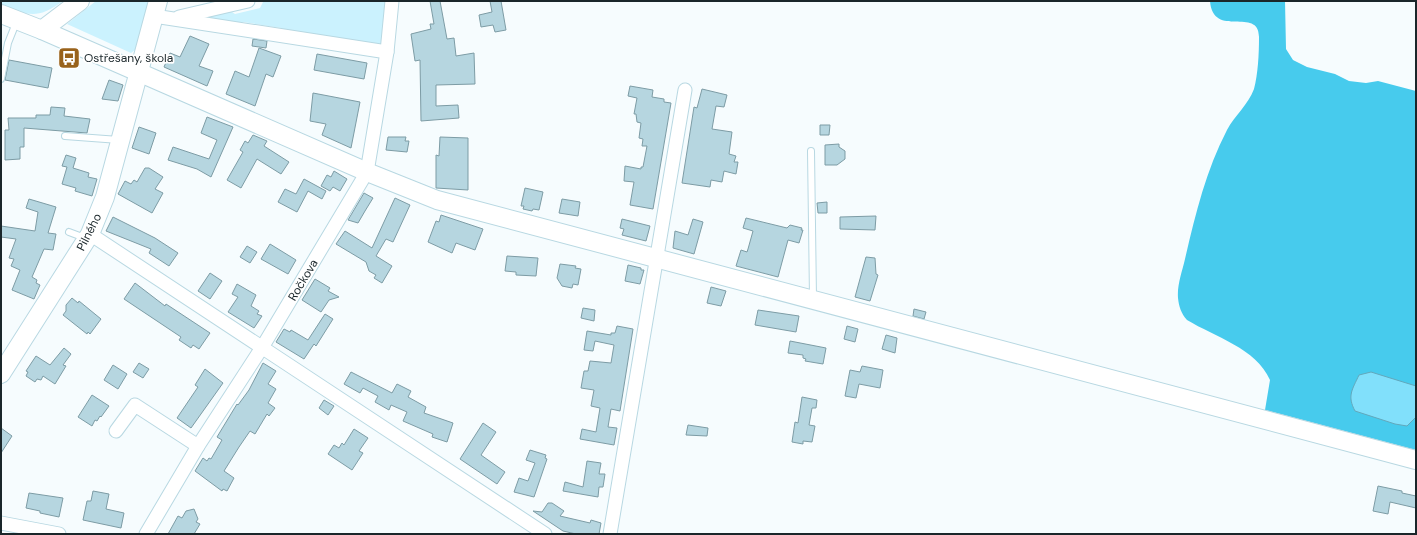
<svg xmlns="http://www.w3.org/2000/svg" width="1417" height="535" font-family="'DM Sans',sans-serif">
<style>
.green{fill:#cbf2fe}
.forest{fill:#47cbed}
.water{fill:#81e0fb;stroke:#62a8bc}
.building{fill:#b6d6e0;stroke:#7d9ca5}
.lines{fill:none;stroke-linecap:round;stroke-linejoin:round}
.lane-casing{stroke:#b8d8e2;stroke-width:8}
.street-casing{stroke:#b8d8e2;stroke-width:15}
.secondary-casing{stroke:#b8d8e2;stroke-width:20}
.lane{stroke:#fff;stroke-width:6}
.street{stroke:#fff;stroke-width:13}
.secondary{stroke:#fff;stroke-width:18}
.labels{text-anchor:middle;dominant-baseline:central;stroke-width:3.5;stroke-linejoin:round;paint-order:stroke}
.poi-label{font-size:12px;fill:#1a262a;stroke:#fff;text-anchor:start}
.street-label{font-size:12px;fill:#1a262a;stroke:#fff}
</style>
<rect width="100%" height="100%" fill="#f6fcfe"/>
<g class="green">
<path d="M1 1H63C37 20 29 15 1 6Z"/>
<path d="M96 1H149L135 50 131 53 67 24Z"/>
<path d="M267 1H386L382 44 378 46 283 32 281 28 243 22 239 26 201 20 200 16 229 10 235 14 260 8 263 2Z"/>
</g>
<path class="forest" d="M1210 1H1285L1286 49 1293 60 1307 67 1335 74 1349 81 1366 83 1378 81 1416 91V450L1265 410 1270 380C1256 348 1215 337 1187 320 1181 313 1179 307 1178 298 1177 285 1182 272 1185 259 1195 216 1206 170 1227 130 1235 115 1248 105 1254 89 1258 74 1259 54 1259 38 1260 5 1213 40 1210 1Z"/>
<path class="water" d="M1371 372 1416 386V417L1407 426 1395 424 1355 411C1347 396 1352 390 1359 375Z"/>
<g class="building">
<path d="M430 1H440L447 39 454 38 456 56 474 53 475 84 436 85V106L458 105 459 118 421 121 420 60 415 61 411 34 431 29 430 24H434Z"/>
<path d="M490 1H501L506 30 495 32 493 25 481 27 479 15 492 12Z"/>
<path d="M190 36 209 44 199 66 213 71 207 86 164 67 170 53 180 57Z"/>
<path d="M253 39 267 41 266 48 252 46Z"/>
<path d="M259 48 281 56 273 77 266 74 255 106 226 94 235 71 249 77Z"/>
<path d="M317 54 367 63 364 79 314 70Z"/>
<path d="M9 60 52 68 48 88 5 80Z"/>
<path d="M109 80 123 85 118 101 102 99Z"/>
<path d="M630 86 653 90 652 97 664 99V102L671 103 653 209 630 205 634 182 624 181 625 166 641 169V167H643L647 146H642L643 139 639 138 641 123 637 122 636 114H634L637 98 628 96Z"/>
<path d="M702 89 727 95 724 107 716 106 712 129 732 132 729 154 736 156 734 162H738L736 174 724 171 722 182 711 180 710 187 682 183 694 107 697 108Z"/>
<path d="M313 93 360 102 351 148 322 135 326 124 310 121Z"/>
<path d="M51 107 65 108 64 116 90 119 87 133 24 128V147H20V159L5 160V130H9L8 118H36V115H50Z"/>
<path d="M207 117 233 127 211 177 197 169 168 160 173 147 209 159 217 140 201 133Z"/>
<path d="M820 125H830L829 135H820Z"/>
<path d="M139 127 156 133 149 154 132 148Z"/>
<path d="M253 135 267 141 264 146 289 162 281 174 257 159 241 188 227 180 243 152 240 150 245 141 248 143Z"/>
<path d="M388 137H406L405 141H409L407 152 386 150Z"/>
<path d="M440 137 468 138V190L436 188V155L439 156Z"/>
<path d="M839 144V147L845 151V159L837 165H825V145Z"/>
<path d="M66 155 76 158 73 168 89 173 88 177 97 179 92 196 75 191 76 188 62 184 67 167 62 166Z"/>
<path d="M145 168H149L163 177 155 189 163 193 152 213 118 194 125 181 131 184 134 180 137 182Z"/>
<path d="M334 171 347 179 340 191 333 187 330 191 321 186 327 175 331 177Z"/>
<path d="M304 179 326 191 322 199 308 191 297 212 278 202 285 189 296 194Z"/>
<path d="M525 188 543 192 539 210 533 209 532 211 523 209 524 206H521Z"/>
<path d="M364 193 373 198 365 211 358 223 348 220Z"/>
<path d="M395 198 410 205 393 242 386 239 376 256 392 266 382 283 374 278 376 275 369 271 366 262 336 244 345 231 372 248Z"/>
<path d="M29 199 56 207 48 233 56 234 53 250 44 249 32 277 37 280 36 283 40 285 34 299 12 290 20 270 11 266 14 259 9 258 16 239 1 237V226L35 231 38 212 26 208Z"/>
<path d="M562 199 580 202 578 216 559 213Z"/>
<path d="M827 202V213H818L817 203Z"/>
<path d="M441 215 483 229 475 250 456 243 452 253 428 242 436 221 439 222Z"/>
<path d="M876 216 875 230 840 229V217Z"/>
<path d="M113 217 155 238 178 253 169 266 149 253 151 249 106 231Z"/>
<path d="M746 218 787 228 790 225 802 228 801 230H803L799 243 788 240 778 277 736 266 741 250 747 252 748 249 753 231 743 228Z"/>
<path d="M622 219 650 226 646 241 622 235 624 229 620 228Z"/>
<path d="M693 219 703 222 694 254 673 248 675 231 688 235Z"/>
<path d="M270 244 296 260 288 274 261 259Z"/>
<path d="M247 246 257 252 250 263 240 257Z"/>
<path d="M507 256 538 258 536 276 516 275V272L505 271Z"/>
<path d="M866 257 875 258 876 274 878 275 870 301 855 297Z"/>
<path d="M560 264 576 266 575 268 581 269 578 285 573 284 572 288 562 286 557 278Z"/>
<path d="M628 265 641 268V270H644L640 284 625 281Z"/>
<path d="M210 273 222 281 210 299 198 291Z"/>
<path d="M315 279 330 288 328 291 339 297 329 300 321 312 302 300Z"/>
<path d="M135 283 165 306 166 304 210 333 199 349 193 345 191 348 179 340 181 337 124 299Z"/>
<path d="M237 284 256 295 251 306 259 311 257 314 262 316 254 328 228 312 238 297 232 294Z"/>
<path d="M711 287 726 291 721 306 707 303Z"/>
<path d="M72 298 78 303 79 301 101 319 90 334 88 332 87 334 63 315 66 311V305Z"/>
<path d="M583 308 595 310 594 321 581 318Z"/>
<path d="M914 309 926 312 924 319 913 316Z"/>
<path d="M758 310 799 316 796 332 755 325Z"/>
<path d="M325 314 333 319 316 346 314 344 304 359 276 342 284 329 290 332 291 330 308 340Z"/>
<path d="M617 326 633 329 620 411 611 409 608 427 617 428 614 445 580 439 582 429 596 432 600 408 591 406 594 390 581 388 584 371H588L590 361 611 363 614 345 595 341 593 351 584 350 587 331 611 335V333H615Z"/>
<path d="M847 326 858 329 855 342 844 339Z"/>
<path d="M886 335 897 338 895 353 882 349Z"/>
<path d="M790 341 826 348 823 364 805 361 806 359 803 358V355L788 353Z"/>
<path d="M64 348 71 354 63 365 66 366 55 384 43 376 41 380 37 379 35 382 26 376 28 372 26 371 36 356 50 365Z"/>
<path d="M139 363 149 369 143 378 133 372Z"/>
<path d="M263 363 276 371 268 384 276 389 268 403 275 408 269 416 267 414 255 434 250 431 239 447 224 471 234 478 227 491 223 489 222 491 195 471 203 458 207 461 209 458 211 459 222 440 217 437 237 404 238 405 249 390Z"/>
<path d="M113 365 127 374 118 389 104 380Z"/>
<path d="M862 366 883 370 880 388 859 384 856 398 845 396 850 370 860 372Z"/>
<path d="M205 369 223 383 191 428 177 418 198 387 195 385Z"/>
<path d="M351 372 392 393 397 384 411 391 408 397 426 407 424 413 453 423 447 442 432 437 433 434 403 421 407 412 391 405 389 410 375 402 378 396 363 388 360 393 344 384Z"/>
<path d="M92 395 109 406 101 417 100 416 97 421 95 420 92 426 78 417Z"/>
<path d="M802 397 817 400 816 408H812L809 425 815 426 812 442 803 441V444L792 442 795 422 798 423Z"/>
<path d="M324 400 334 406 328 415 319 408Z"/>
<path d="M483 423 496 432 481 455 505 472 497 484 460 459Z"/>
<path d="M688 425 708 428 707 436 686 435Z"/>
<path d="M1 428 12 436 1 453Z"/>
<path d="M354 429 368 438 359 451 363 453 352 470 328 454 334 445 339 448 342 443 344 445Z"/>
<path d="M530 450 546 455 545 458 547 459 534 497 514 492 519 478 528 481 535 463 526 460Z"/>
<path d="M587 461 601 463 599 474H605L603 487H599L598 497 563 491 565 482 583 487Z"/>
<path d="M1378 486 1402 491V493L1416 496V508L1390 502 1388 514 1373 511Z"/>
<path d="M93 491 109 494 106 509 124 513 121 528 83 520 87 501H91Z"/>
<path d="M29 493 63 498 59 517 40 513V511L26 508Z"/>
<path d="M548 503H552L564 511 560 516 590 523 591 520 601 523 599 534H576L563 531 533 511 542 512Z"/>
<path d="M194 509 198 519 196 522 200 524 194 534H168L178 516 182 518 186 511Z"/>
</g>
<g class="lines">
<g class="lane-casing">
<g id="lane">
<path d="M1 79 8 43 16 23"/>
<path d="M65 136 119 140"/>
<path d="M811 151 813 298"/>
<path d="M69 232 85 238"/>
</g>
</g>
<g class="street-casing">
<g id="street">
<path d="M154 16 387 52"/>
<path d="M179 17 248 1"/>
<path d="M90 234 545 534"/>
<path d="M116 431 135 405 198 446"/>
<path d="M1 523 59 534"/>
<path d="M146 534 198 446 263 346 367 172 387 52 392 1"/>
<path d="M610 534 685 90"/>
</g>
</g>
<g class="secondary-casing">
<g id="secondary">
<path d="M1 14 42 30 367 172 437 200 1416 460"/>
<path d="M42 30 80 1"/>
<path d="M1 374 90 234 105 197 158 1"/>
</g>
</g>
<use href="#lane" class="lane"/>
<use href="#street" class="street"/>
<use href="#secondary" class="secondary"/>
</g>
<defs>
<g id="bus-square" transform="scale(1.15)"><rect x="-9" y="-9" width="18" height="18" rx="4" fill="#99621b" stroke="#fff"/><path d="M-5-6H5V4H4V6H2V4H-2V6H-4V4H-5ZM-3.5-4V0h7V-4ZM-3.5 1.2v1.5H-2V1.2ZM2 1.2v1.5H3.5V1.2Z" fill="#fff"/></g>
</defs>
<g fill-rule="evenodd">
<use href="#bus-square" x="69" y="58"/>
</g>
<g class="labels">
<g class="poi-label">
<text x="84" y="58">Ostřešany, škola</text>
</g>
<g class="street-label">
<text transform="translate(89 232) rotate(-63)">Pilného</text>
<text transform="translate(303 280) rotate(-59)">Ročkova</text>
</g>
</g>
<rect width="1417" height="535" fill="none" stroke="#1a262a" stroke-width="4"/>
</svg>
